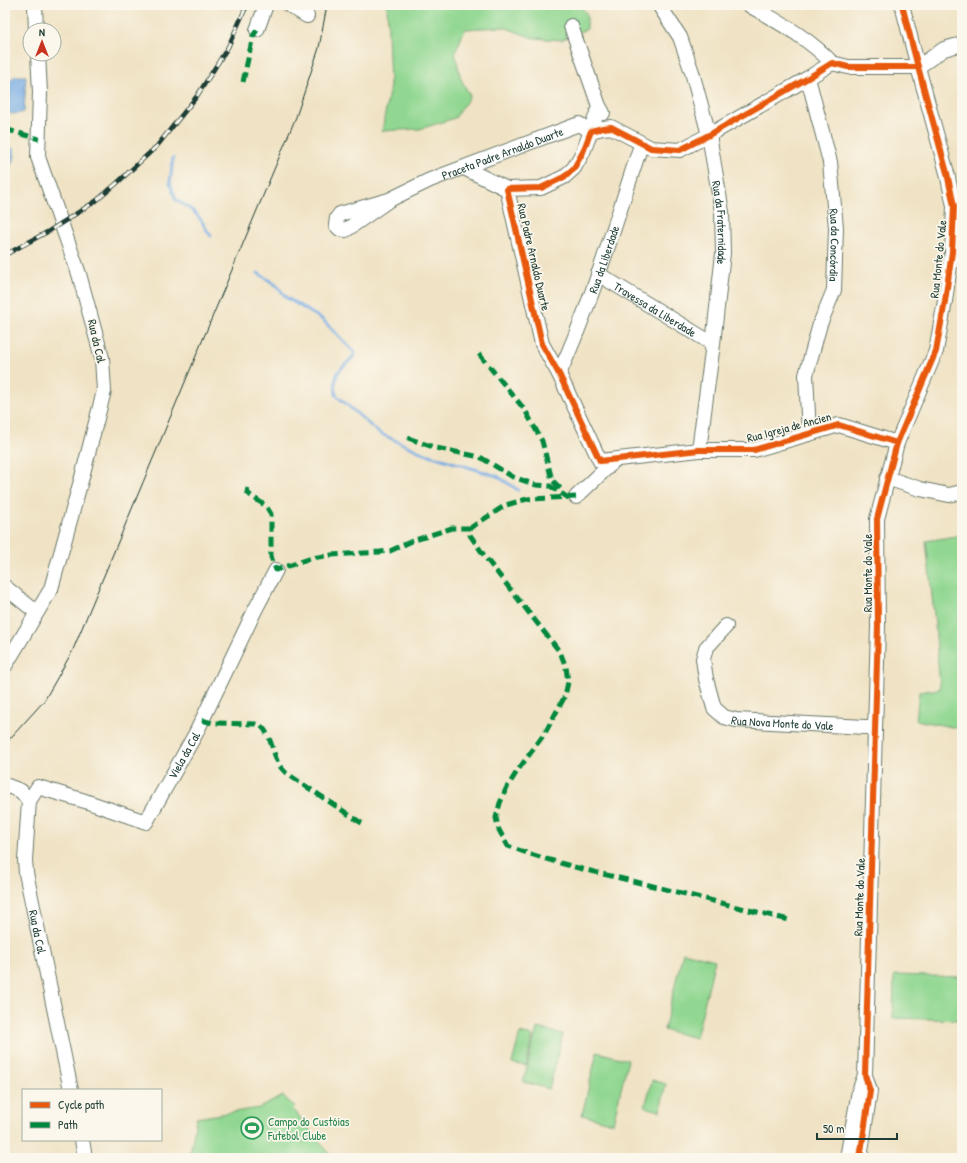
<svg xmlns="http://www.w3.org/2000/svg" width="967" height="1163" font-family="'Patrick Hand',sans-serif">
<style>
.green{fill:#91d791;stroke:#588a62}
.water{fill:#75abe3;stroke:#4a748c}
.lines{fill:none;stroke-linecap:round;stroke-linejoin:round}
.stream{stroke:#75abe3;stroke-width:3}
.minor-casing{stroke:#687767;stroke-width:16}
.minor{stroke:#fff;stroke-width:14}
.tram{stroke:#1f3d34;stroke-width:1}
.rail-casing{stroke:#1f3d34;stroke-width:4.5}
.rail{stroke:#fbf7ec;stroke-width:3;stroke-dasharray:9;stroke-linecap:butt}
.quiet{stroke:#00873e;stroke-width:5;stroke-dasharray:10 5;stroke-linecap:butt}
.cycleway-casing{stroke:#fbf7ec;stroke-width:8}
.cycleway{stroke:#e8590c;stroke-width:6}
.labels{text-anchor:middle;dominant-baseline:central;stroke-width:3.5;stroke-linejoin:round;paint-order:stroke}
.street-label{font-size:12px;fill:#1f3d34;stroke:#fbf7ec}
.leisure-label{font-size:12px;fill:#27864d;stroke:#fbf7ec;text-anchor:start}
</style>
<rect width="100%" height="100%" fill="#fbf7ec"/>
<filter id="ink" filterUnits="userSpaceOnUse"><feTurbulence type="fractalNoise" baseFrequency=".025" numOctaves="2"/><feDisplacementMap in="SourceGraphic" scale="8" xChannelSelector="R" yChannelSelector="G"/><feConvolveMatrix kernelMatrix="1 2 1 2 8 2 1 2 1" color-interpolation-filters="sRGB"/></filter>
<filter id="wash" filterUnits="userSpaceOnUse"><feTurbulence type="fractalNoise" baseFrequency=".012" numOctaves="4" result="noise"/><feDisplacementMap in="SourceGraphic" scale="16" xChannelSelector="R" yChannelSelector="G"/><feGaussianBlur stdDeviation="0.9" result="paint"/><feColorMatrix in="noise" values="0 0 0 0 0 0 0 0 0 0 0 0 0 0 0 0 0 1.4 0 .05"/><feComposite in="paint" operator="in"/></filter>
<g filter="url(#wash)">
<rect width="100%" height="100%" fill="#f0e3c5"/>
<g class="green">
<path d="M387 5H579L587 14V29L561 40 533 38 504 27 465 29 455 53 461 79 470 96 455 118 420 129 382 131 390 86Z"/>
<path d="M962 535V729L916 720 919 692 940 689 935 624 926 541Z"/>
<path d="M683 952 715 960 696 1038 664 1030Z"/>
<path d="M894 975 962 977V1020L893 1018Z"/>
<path d="M537 1028 563 1034 549 1089 523 1082Z"/>
<path d="M520 1033 533 1036 526 1066 512 1063Z"/>
<path d="M597 1052 628 1060 613 1123 582 1115Z"/>
<path d="M652 1080 666 1084 660 1111 645 1107Z"/>
<path d="M283 1096 295 1107 293 1109 333 1158H178L191 1150 196 1118 259 1108Z"/>
</g>
<g class="water">
<path d="M15 76H26L24 112C18 114 11 115 5 112 5 97 3 86 15 76Z"/>
<path d="M5 143 14 150 15 156 13 161 5 175V164L8 159 9 155 5 151Z"/>
</g>
<g class="lines">
<g class="stream">
<path d="M173 158 170 183 176 200C186 206 195 211 201 220 205 226 206 231 211 236"/>
<path d="M258 273 276 285 287 298 323 320 355 353C352 361 345 363 340 370 334 376 335 387 336 395L379 433 423 453 497 476 518 490"/>
</g>
</g>
</g>
<g filter="url(#ink)">
<g class="lines">
<g class="minor-casing">
<g id="minor">
<path d="M35 5 36 30"/>
<path d="M289 5 307 16"/>
<path id="s1" d="M659 5 680 37 692 72 709 135 722 212 723 253 713 344 699 450"/>
<path d="M749 5C778 22 809 38 832 63"/>
<path d="M571 26 599 106 603 113"/>
<path d="M257 30 266 5"/>
<path d="M918 67 944 49 962 44"/>
<path id="s2" d="M808 78 830 162 836 228 834 290 820 324 806 375 809 434"/>
<path d="M464 168 507 189"/>
<path id="s3" d="M389 200 346 230 340 229 336 225 337 218 340 214 389 200 430 180 579 124 591 131 599 106"/>
<path id="s4" d="M598 274 713 344"/>
<path id="s5" d="M559 374C592 302 615 224 640 148L646 146"/>
<path d="M897 443 839 425 754 450H699L600 461 559 374 542 344 507 189 541 188 564 177 574 168 583 152 591 131 603 128 611 127 651 148 680 150 709 135 808 78 832 63 848 67H918"/>
<path d="M887 478 920 489 949 495 962 492"/>
<path d="M576 497 611 464 612 460"/>
<path d="M5 587 36 612"/>
<path id="s6" d="M726 626 706 648 703 659 706 679 714 708 724 717 736 720 865 727H874"/>
<path d="M5 666 51 589 82 477 104 391 102 358 79 274 38 157 40 92 38 54"/>
<path id="s7" d="M5 785 21 791 29 801 25 860 26 873 71 1090"/>
<path id="s8" d="M29 801 38 787 85 801 146 822 196 733 255 610 276 570"/>
<path d="M82 1140 85 1158"/>
<path d="M847 1158 859 1091 865 1075"/>
<path d="M860 1158 870 1091 865 1075 878 627 877 519 897 443 936 351 945 301 952 252 954 206 947 173 918 67 902 5"/>
</g>
</g>
<use href="#minor" class="minor"/>
<path class="tram" d="M5 744 44 701 72 652 296 117 319 48 327 5"/>
<g class="rail-casing">
<path id="rail" d="M5 255 49 231 96 201 116 184 157 146 197 96 228 47 247 5"/>
</g>
<use href="#rail" class="rail"/>
<g class="quiet">
<path d="M243 82 253 36 257 30"/>
<path d="M5 129 39 139"/>
<path d="M479 354 525 410 542 441 552 480 561 489"/>
<path d="M408 438 436 448 480 457 513 477 536 485 550 486 567 497"/>
<path d="M248 488 247 492 251 496 266 506 271 514V557L276 570 312 558 331 555 380 552 390 551 412 541 452 528H470"/>
<path d="M576 497 527 499 506 505 470 528V535L488 561 560 652 566 667 568 682 565 696 545 733 518 770 506 789 500 803 496 818 499 830 508 846C552 863 599 873 645 884 693 896 741 908 789 920"/>
<path d="M202 720 212 723 258 724C270 730 272 751 278 763 280 767 283 770 286 773L363 824"/>
</g>
<g class="cycleway-casing">
<g id="cycleway">
<path d="M897 443 839 425 754 450H699L600 461 559 374 542 344 507 189 541 188 564 177 574 168 583 152 591 131 603 128 611 127 651 148 680 150 709 135 808 78 832 63 848 67H918"/>
<path d="M860 1158 870 1091 865 1075 878 627 877 519 897 443 936 351 945 301 952 252 954 206 947 173 918 67 902 5"/>
</g>
</g>
<use href="#cycleway" class="cycleway"/>
</g>
</g>
<defs>
<g id="stadium-ring" transform="scale(1.15)"><circle r="9.5" fill="#fbf7ec" stroke="#2e9e5b" stroke-width="1.5"/><path d="M0-5a6.5 5 0 1 0 0 10a6.5 5 0 1 0 0-10ZM-3.5-1.8h7v3.6h-7Z" fill="#2e9e5b"/></g>
</defs>
<g fill-rule="evenodd">
<use href="#stadium-ring" x="252" y="1128"/>
</g>
<g class="labels">
<g class="street-label">
<text stroke="none"><textPath href="#s3" startOffset="250">Praceta Padre Arnaldo Duarte</textPath></text>
<text stroke="none"><textPath href="#s1" startOffset="229">Rua da Fraternidade</textPath></text>
<text stroke="none"><textPath href="#s2" startOffset="170">Rua da Concórdia</textPath></text>
<text transform="translate(534 257) rotate(77)">Rua Padre Arnaldo Duarte</text>
<text stroke="none"><textPath href="#s5" startOffset="123">Rua da Liberdade</textPath></text>
<text transform="translate(938 259) rotate(-84)">Rua Monte do Vale</text>
<text stroke="none"><textPath href="#s4" startOffset="67">Travessa da Liberdade</textPath></text>
<text transform="translate(97 341) rotate(77)">Rua da Cal</text>
<text transform="translate(789 427) rotate(-15)">Rua Igreja de Ancien</text>
<text transform="translate(867 573) rotate(-90)">Rua Monte do Vale</text>
<text stroke="none"><textPath href="#s6" startOffset="164">Rua Nova Monte do Vale</textPath></text>
<text stroke="none"><textPath href="#s8" startOffset="207">Viela da Cal</textPath></text>
<text transform="translate(859 897) rotate(-88)">Rua Monte do Vale</text>
<text stroke="none"><textPath href="#s7" startOffset="162">Rua da Cal</textPath></text>
</g>
<g class="leisure-label">
<text x="268" y="1121">Campo do Custóias<tspan x="268" dy="14">Futebol Clube</tspan></text>
</g>
</g>
<rect width="967" height="1163" fill="none" stroke="#fbf7ec" stroke-width="20"/>
<rect x="22" y="1089" width="140" height="52" fill="#fbf7ec" stroke="#a3ada2"/>
<rect x="30" y="1102" width="20" height="6" fill="#e8590c" stroke="#a3ada2"/>
<text x="58" y="1109" font-size="12" fill="#1f3d34">Cycle path</text>
<rect x="30" y="1122" width="20" height="6" fill="#00873e" stroke="#a3ada2"/>
<text x="58" y="1129" font-size="12" fill="#1f3d34">Path</text>
<g transform="translate(42 42)"><circle r="19" fill="#fbf7ec" stroke="#a3ada2"/>
<path d="M0-3L7 15L0 10L-7 15Z" fill="#c8321e"/>
<text y="-6" font-size="11" font-weight="bold" text-anchor="middle" fill="#1f3d34">N</text>
</g>
<path d="M817 1133v6h80v-6" fill="none" stroke="#1f3d34" stroke-width="2"/>
<text x="823" y="1133" font-size="12" fill="#1f3d34" stroke="#fbf7ec" stroke-width="3" paint-order="stroke">50 m</text>
</svg>
